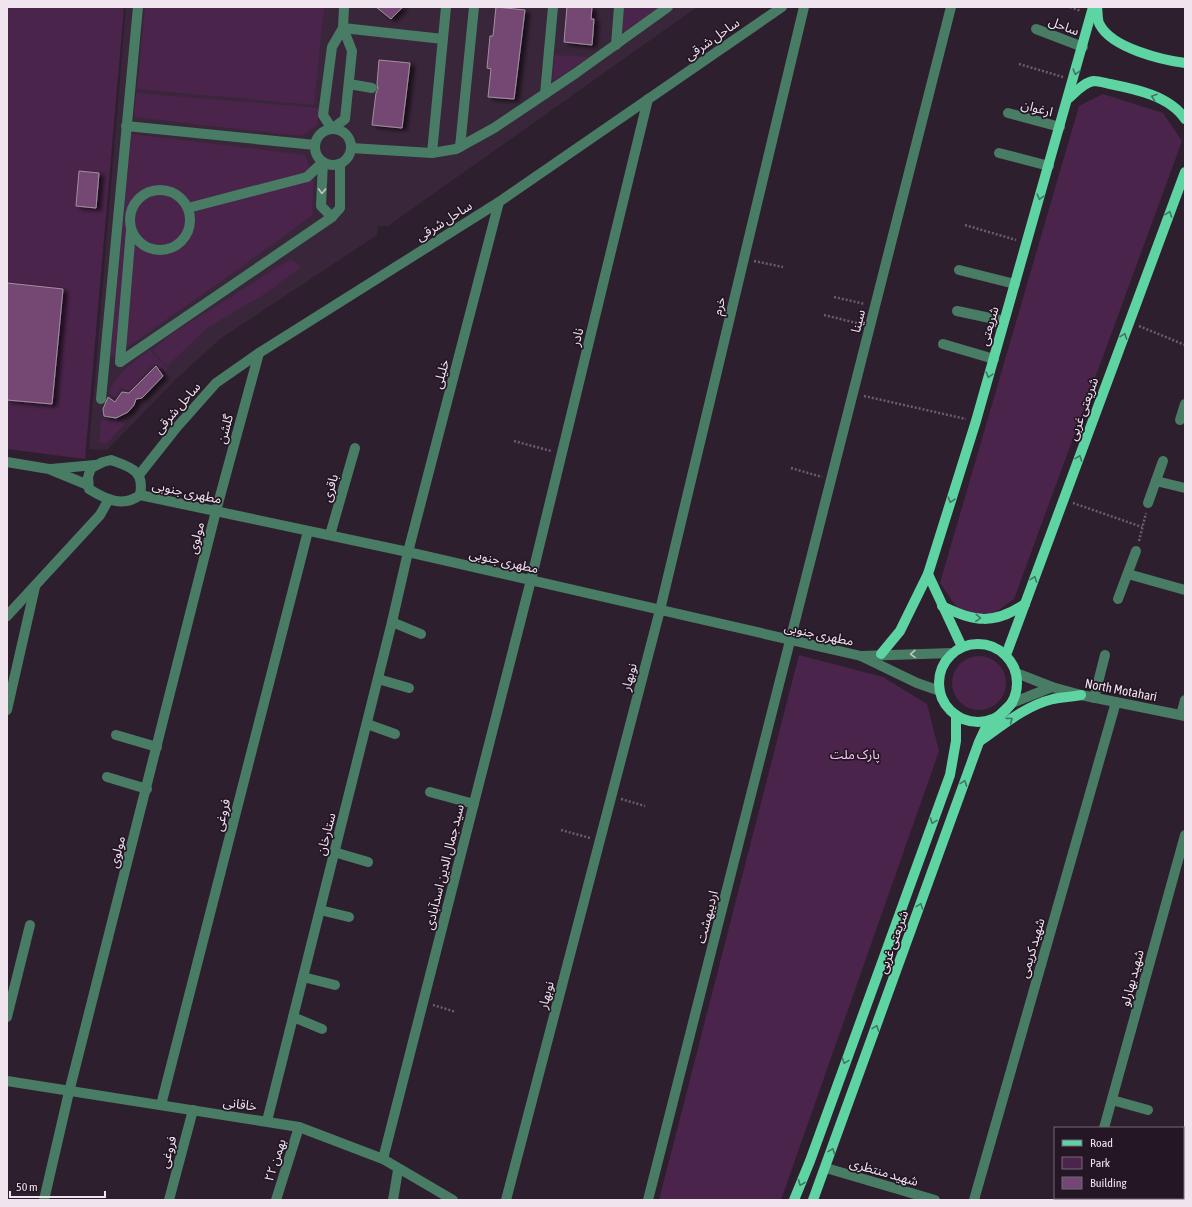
<svg xmlns="http://www.w3.org/2000/svg" width="1192" height="1207" font-family="'Asap Condensed','Noto Sans Arabic',sans-serif">
<style>
.built{fill:#3a263a}
.green{fill:#4b244b}
.building{fill:#744673;stroke:#a28fa1;filter:url(#shadow)}
.lines{fill:none;stroke-linecap:round;stroke-linejoin:round}
.path{stroke:#6b5d6b;stroke-width:2.5;stroke-dasharray:2 2;stroke-linecap:butt}
.minor{stroke:#487c64;stroke-width:10}
.major{stroke:#5ed4a3;stroke-width:10}
.oneway{stroke:#417564}
.oneway2{stroke:#bec6c5}
.labels{text-anchor:middle;dominant-baseline:central;stroke-width:3.5;stroke-linejoin:round;paint-order:stroke}
.street-label{font-size:13px;fill:#f0e5ef;stroke:#241624}
.park-label{font-size:13px;fill:#f8cdf7;stroke:#241624}
</style>
<defs>
<filter id="shadow"><feDropShadow dx="4.5" dy="2.5" stdDeviation="2" flood-color="#0009"/></filter>
</defs>
<rect width="100%" height="100%" fill="#2e1f2e"/>
<path class="built" d="M126 7H697L388 226H378L377 235 220 339 176 379 107 450 89 449Z"/>
<g class="green">
<path d="M7 7H124L85 459 7 449Z"/>
<path d="M145 7H324L314 105 137 89Z"/>
<path d="M624 7H660L622 33Z"/>
<path d="M555 55 589 57 552 81Z"/>
<path d="M136 93 320 108 317 125 301 136 134 117Z"/>
<path d="M1103 94 1163 113 1182 141 1014 599 989 617 957 608 940 583 1079 106Z"/>
<path d="M131 134 305 155 314 179 312 215 240 268 110 359Z"/>
<path d="M291 259 301 267 266 293 207 328 167 366 152 350 170 335Z"/>
<path d="M150 350 168 369 166 372 155 364 149 368 130 391 121 388 116 397 110 395 109 391C119 373 133 361 150 350Z"/>
<path d="M101 420 122 421 125 424 107 443H99Z"/>
<path d="M799 655 883 677 927 704 939 751 781 1200H659Z"/>
<circle cx="979" cy="683" r="27"/>
</g>
<g class="building">
<path d="M376 7H403L391 19Z"/>
<path d="M496 7 525 10 514 99 488 97 491 69 487 68 490 36H493Z"/>
<path d="M567 7H592L591 19H594L592 45 564 42Z"/>
<path d="M379 60 410 63 402 128 372 125 376 93 378 89 377 84Z"/>
<path d="M79 171 99 173 96 208 76 206Z"/>
<path d="M7 283 63 289 52 404 7 400Z"/>
<path d="M156 366 163 376 142 398 136 399 134 405 128 412 116 418 104 416 103 409 108 397 115 402 122 392 129 393Z"/>
</g>
<g class="lines">
<g class="path">
<path d="M1070 7 1081 11"/>
<path d="M1019 64 1063 77"/>
<path d="M965 225 1016 240"/>
<path d="M754 261 783 267"/>
<path d="M834 297 865 304"/>
<path d="M824 315 861 324"/>
<path d="M1139 326 1185 345"/>
<path d="M864 396 966 419"/>
<path d="M514 441 551 451"/>
<path d="M791 468 822 477"/>
<path d="M1073 503 1142 527"/>
<path d="M1139 541 1146 513"/>
<path d="M621 799 645 806"/>
<path d="M561 830 590 838"/>
<path d="M433 1005 456 1012"/>
</g>
<g class="minor">
<path d="M343 28 332 47 323 115 332 129 345 119 352 51 343 28 344 7"/>
<path d="M343 28 443 39"/>
<path d="M1036 29 1083 47"/>
<path d="M616 45 619 7"/>
<path d="M349 84 372 88"/>
<path d="M545 94 553 7"/>
<path d="M1008 113 1060 127"/>
<path d="M126 126 315 145"/>
<circle cx="333" cy="147" r="18"/>
<path d="M460 147 474 7"/>
<path d="M351 148 432 153 456 149 494 128 576 73 668 7"/>
<path d="M432 153 446 7"/>
<path d="M999 153 1049 166"/>
<path d="M323 162 321 206 332 217"/>
<circle cx="160" cy="220" r="30"/>
<path d="M188 208 307 177 323 162"/>
<path d="M959 270 1015 284"/>
<path d="M957 311 1004 321"/>
<path d="M943 344 994 359"/>
<path d="M120 362 332 217 340 208V164"/>
<path d="M120 362 131 230"/>
<path d="M101 399 138 7"/>
<path d="M1180 420 1185 404"/>
<path d="M111 460C130 467 145 470 140 495 123 508 105 499 89 489L88 477 91 468 103 462Z"/>
<path d="M7 462 49 469 88 485"/>
<path d="M51 469 95 465"/>
<path d="M139 475 177 427 216 383 259 353 499 202 782 7"/>
<path d="M1156 481 1185 488"/>
<path d="M140 495 408 552 861 656"/>
<path d="M1148 503 1163 461"/>
<path d="M330 535 355 448"/>
<path d="M1128 574 1185 590"/>
<path d="M1118 599 1136 551"/>
<path d="M7 616 100 515 109 499"/>
<path d="M392 622 421 634"/>
<path d="M378 679 409 688"/>
<path d="M1052 687 1081 695 1185 716"/>
<path d="M940 691 917 683 861 656 952 653"/>
<path d="M1094 698 1105 655"/>
<path d="M1012 703 1052 687 1016 673"/>
<path d="M7 710 35 587"/>
<path d="M1181 715 1185 700"/>
<path d="M367 724 395 734"/>
<path d="M116 735 157 747"/>
<path d="M107 777 147 789"/>
<path d="M430 792 474 804"/>
<path d="M334 852 368 862"/>
<path d="M320 910 349 917"/>
<path d="M303 977 335 985"/>
<path d="M7 1017 30 925"/>
<path d="M293 1017 322 1029"/>
<path d="M7 1081 299 1127 383 1159 453 1200"/>
<path d="M1112 1100 1148 1110"/>
<path d="M161 1105 308 531"/>
<path d="M267 1121 392 622 408 552 499 202"/>
<path d="M1104 1128 1185 835"/>
<path d="M383 1159 531 580 648 99"/>
<path d="M826 1168 935 1200"/>
<path d="M44 1200 69 1092 216 511 259 353"/>
<path d="M169 1200 193 1110"/>
<path d="M276 1200 299 1127"/>
<path d="M393 1200 398 1170"/>
<path d="M506 1200 660 610 804 7"/>
<path d="M648 1200 951 7"/>
<path d="M974 1200 1116 702"/>
<path d="M1084 1200V1198"/>
</g>
<g class="major">
<path d="M1097 7C1098 12 1097 21 1100 25 1112 48 1162 60 1185 63"/>
<path d="M1069 98C1076 92 1084 82 1094 81 1099 81 1105 83 1110 84 1135 89 1170 96 1185 119"/>
<path d="M942 606C974 622 994 625 1025 604"/>
<circle cx="978" cy="683" r="39"/>
<path d="M962 647 928 574 976 421 1093 7"/>
<path d="M881 654 900 631 928 574"/>
<path d="M1006 655 1185 172"/>
<path d="M980 741C1003 725 1025 706 1053 699 1062 697 1071 697 1081 695"/>
<path d="M794 1200 810 1161 950 775 956 741V715"/>
<path d="M813 1200 979 742 985 729 1012 703"/>
</g>
</g>
<defs><path id="oneway-chevron" d="M-2-3.5L2.5 0L-2 3.5" fill="none" stroke-width="1.6" stroke-linecap="round" stroke-linejoin="round"/></defs>
<g class="oneway">
<use href="#oneway-chevron" transform="translate(1076 72) rotate(106)"/>
<use href="#oneway-chevron" transform="translate(1154 97) rotate(-161)"/>
<use href="#oneway-chevron" transform="translate(1040 197) rotate(106)"/>
<use href="#oneway-chevron" transform="translate(1169 214) rotate(-70)"/>
<use href="#oneway-chevron" transform="translate(1124 336) rotate(-70)"/>
<use href="#oneway-chevron" transform="translate(989 375) rotate(106)"/>
<use href="#oneway-chevron" transform="translate(1079 458) rotate(-70)"/>
<use href="#oneway-chevron" transform="translate(951 500) rotate(107)"/>
<use href="#oneway-chevron" transform="translate(1034 579) rotate(-70)"/>
<use href="#oneway-chevron" transform="translate(978 618) rotate(4)"/>
<use href="#oneway-chevron" transform="translate(1010 720) rotate(-37)"/>
<use href="#oneway-chevron" transform="translate(964 783) rotate(-70)"/>
<use href="#oneway-chevron" transform="translate(933 821) rotate(110)"/>
<use href="#oneway-chevron" transform="translate(920 906) rotate(-70)"/>
<use href="#oneway-chevron" transform="translate(876 1028) rotate(-70)"/>
<use href="#oneway-chevron" transform="translate(845 1061) rotate(110)"/>
<use href="#oneway-chevron" transform="translate(832 1151) rotate(-70)"/>
<use href="#oneway-chevron" transform="translate(801 1183) rotate(112)"/>
</g>
<g class="oneway2">
<use href="#oneway-chevron" transform="translate(322 191) rotate(92)"/>
<use href="#oneway-chevron" transform="translate(913 654) rotate(179)"/>
</g>
<g class="labels">
<g class="street-label">
<text transform="translate(1064 26) rotate(21)">ساحل</text>
<text transform="translate(712 39) rotate(-35)">ساحل شرقی</text>
<text transform="translate(1037 108) rotate(15)">ارغوان</text>
<text transform="translate(444 221) rotate(-32)">ساحل شرقی</text>
<text transform="translate(719 306) rotate(-77)">خرم</text>
<text transform="translate(858 321) rotate(-76)">سینا</text>
<text transform="translate(989 326) rotate(-74)">شریعتی</text>
<text transform="translate(577 337) rotate(-76)">نادر</text>
<text transform="translate(441 374) rotate(-75)">خلیلی</text>
<text transform="translate(177 408) rotate(-49)">ساحل شرقی</text>
<text transform="translate(1083 409) rotate(-70)">شریعتی غربی</text>
<text transform="translate(225 429) rotate(-75)">گلشن</text>
<text transform="translate(330 488) rotate(-74)">باقری</text>
<text transform="translate(187 492) rotate(12)">مطهری جنوبی</text>
<text transform="translate(196 538) rotate(-76)">مولوی</text>
<text transform="translate(504 561) rotate(13)">مطهری جنوبی</text>
<text transform="translate(819 634) rotate(12)">مطهری جنوبی</text>
<text transform="translate(629 677) rotate(-75)">نوبهار</text>
<text transform="translate(1121 690) rotate(11)">North Motahari</text>
<text transform="translate(222 815) rotate(-76)">فروغی</text>
<text transform="translate(326 834) rotate(-76)">ستارخان</text>
<text transform="translate(117 852) rotate(-76)">مولوی</text>
<text transform="translate(444 867) rotate(-76)">سید جمال الدین اسدآبادی</text>
<text transform="translate(707 917) rotate(-76)">اردیبهشت</text>
<text transform="translate(893 942) rotate(-70)">شریعتی غربی</text>
<text transform="translate(1032 948) rotate(-74)">شهید کریمی</text>
<text transform="translate(1132 978) rotate(-75)">شهید بهارلو</text>
<text transform="translate(546 995) rotate(-75)">نوبهار</text>
<text transform="translate(240 1104) rotate(8)">خاقانی</text>
<text transform="translate(168 1152) rotate(-75)">فروغی</text>
<text transform="translate(275 1160) rotate(-72)">۲۲ بهمن</text>
<text transform="translate(884 1172) rotate(16)">شهید منتظری</text>
</g>
<g class="park-label">
<text x="855" y="754">پارک ملت</text>
</g>
</g>
<rect width="1192" height="1207" fill="none" stroke="#f0e5ef" stroke-width="16"/>
<rect x="1054" y="1127" width="130" height="72" fill="#241624" stroke="#766975"/>
<rect x="1062" y="1140" width="20" height="6" fill="#5ed4a3" stroke="#766975"/>
<text x="1090" y="1147" font-size="12" fill="#f0e5ef">Road</text>
<rect x="1062" y="1157" width="20" height="12" fill="#4b244b" stroke="#766975"/>
<text x="1090" y="1167" font-size="12" fill="#f0e5ef">Park</text>
<rect x="1062" y="1177" width="20" height="12" fill="#744673" stroke="#766975"/>
<text x="1090" y="1187" font-size="12" fill="#f0e5ef">Building</text>
<path d="M10 1191v6h95v-6" fill="none" stroke="#f0e5ef" stroke-width="2"/>
<text x="16" y="1191" font-size="12" fill="#f0e5ef" stroke="#241624" stroke-width="3" paint-order="stroke">50 m</text>
</svg>
